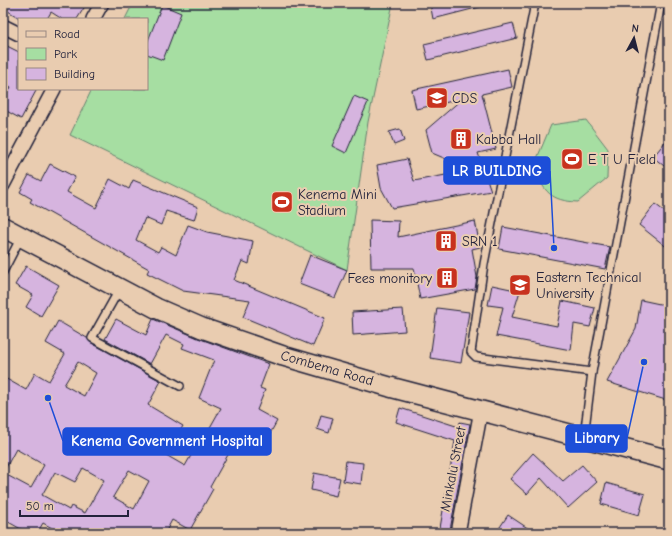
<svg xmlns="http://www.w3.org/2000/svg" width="672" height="536" font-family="'Comic Neue',sans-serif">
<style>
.green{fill:#a6dea2;stroke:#64806e}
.building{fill:#d6b4df;stroke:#22223b;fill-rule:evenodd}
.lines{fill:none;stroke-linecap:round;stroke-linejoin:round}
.lane-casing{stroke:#22223b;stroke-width:10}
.street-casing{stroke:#22223b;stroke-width:16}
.secondary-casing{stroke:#22223b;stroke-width:22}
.lane{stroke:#e9ccb0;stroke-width:7}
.street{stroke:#e9ccb0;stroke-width:13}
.secondary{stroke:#e9ccb0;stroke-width:19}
.labels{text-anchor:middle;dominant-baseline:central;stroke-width:4;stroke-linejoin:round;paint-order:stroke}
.poi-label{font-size:14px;fill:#22223b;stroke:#e9ccb0;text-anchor:start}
.street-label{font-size:14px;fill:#22223b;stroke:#e9ccb0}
.leader{fill:none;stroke:#1d4ed8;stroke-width:1.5}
.callout-dot{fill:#1d4ed8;stroke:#e9ccb0;stroke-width:1.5}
.callout{fill:#1d4ed8;stroke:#1d4ed8;stroke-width:1.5}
.callout-label{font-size:15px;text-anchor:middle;font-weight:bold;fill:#fff}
</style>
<rect width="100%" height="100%" fill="#e9ccb0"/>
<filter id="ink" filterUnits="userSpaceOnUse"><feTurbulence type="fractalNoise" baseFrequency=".025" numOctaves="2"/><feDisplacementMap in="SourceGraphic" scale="8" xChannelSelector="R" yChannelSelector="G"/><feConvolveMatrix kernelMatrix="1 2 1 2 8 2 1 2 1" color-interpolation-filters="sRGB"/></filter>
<g filter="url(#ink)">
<g class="green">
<path d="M133 3H393L368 122 347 270 70 135 92 89H147V19H125Z"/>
<path d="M586 120 608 149 607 178 578 202C549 201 545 191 533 168L551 125Z"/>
</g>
<g class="building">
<path d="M3 3H87L77 19H62L51 12 47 19H21L3 8Z"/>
<path d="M430 3H479L480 7 433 19Z"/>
<path d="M162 5 181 13 163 60 147 54V43Z"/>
<path d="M513 23 517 38 428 60 424 44Z"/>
<path d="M3 44 19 52V89H37L21 119 3 109V101L11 87 3 82Z"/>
<path d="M508 69 512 87 482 94 496 149 478 153 491 191 392 208 381 188 377 165 407 159 414 181 472 170 432 153 426 130 462 99 416 109 412 90Z"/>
<path d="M354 96 368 102 346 153 332 146Z"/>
<path d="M400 129 404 141 394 145 389 132Z"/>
<path d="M669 137V170L653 157Z"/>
<path d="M50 164 75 177 67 192 96 208 110 179 129 189 133 180 198 207 194 220 166 211 161 225 145 218 136 240 158 252 161 247 176 255 188 225 207 232 253 241 249 264 242 261 234 280 325 318 313 346 243 317 250 300 183 291 147 273 149 269 30 202 32 199 20 192 29 175 41 181Z"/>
<path d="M655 204 669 215V249L639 225Z"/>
<path d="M370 220 399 221 398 237 475 221 480 247 472 249 477 277 475 289 420 299 414 268H371Z"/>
<path d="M503 227 610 247 605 269 499 249Z"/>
<path d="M310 255 347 270 335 298 299 284Z"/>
<path d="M26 266 59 285 41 316 26 307 33 295 15 285Z"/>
<path d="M492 285 520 291 512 317 557 326 562 301 595 308 590 327 574 324 571 350 496 336 503 307 488 305Z"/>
<path d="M641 300 669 306V401L607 382 636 329Z"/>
<path d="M437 308 469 312 461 363 430 358Z"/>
<path d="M403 309 405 331 353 335 352 312Z"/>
<path d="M116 319 146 335 153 319 198 338 269 364 260 388 265 390 257 410 277 421 262 448 239 435 210 487 213 489 190 530 172 520 165 533H61L43 523 37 533H28L3 519V377L26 390 35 373 49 381 65 354 46 343 58 321 87 338 90 342 161 381 148 405 183 426 166 455 185 466 202 436 204 438 221 408 199 398 214 360 182 348 184 344 166 335 150 364 105 339ZM78 362 96 373 84 396 64 385ZM16 449 44 465 31 488 3 473ZM83 468 104 480 85 513 71 506 69 510 42 495 55 472 75 482ZM129 470 149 481 134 509 113 497Z"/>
<path d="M400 408 459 427 460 422 470 424 450 530 440 528 455 441 396 422Z"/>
<path d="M321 415 333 418 329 433 317 429Z"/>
<path d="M533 453 563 481 582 465 597 482 568 508 541 478 527 494 510 479Z"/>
<path d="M346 461 363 463 361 484 343 481Z"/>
<path d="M314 473 340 478 336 496 311 490Z"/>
<path d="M606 483 645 494 639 515 601 504Z"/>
<path d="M508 515 535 533H496Z"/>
</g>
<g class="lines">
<g class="lane-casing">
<g id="lane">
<path d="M535 3 484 264 471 352 476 357 592 372 660 8 659 3"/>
<path d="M3 272 21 237"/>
<path d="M119 290 92 338 180 386"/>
<path d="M584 437 592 372"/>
</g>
</g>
<g class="street-casing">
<g id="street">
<path d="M93 19 102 3"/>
<path d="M3 26 19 34"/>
<path d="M3 185 54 89"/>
<path d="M458 533 481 410"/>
</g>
</g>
<g class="secondary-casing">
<path id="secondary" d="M3 227 156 308 202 328 283 356 390 387 669 460"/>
</g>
<use href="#lane" class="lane"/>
<use href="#street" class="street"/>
<use href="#secondary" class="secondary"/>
</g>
</g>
<defs>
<g id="university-square" transform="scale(1.15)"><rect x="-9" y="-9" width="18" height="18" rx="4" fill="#c8321e" stroke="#e9ccb0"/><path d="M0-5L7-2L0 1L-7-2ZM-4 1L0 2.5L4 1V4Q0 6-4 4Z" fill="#fff"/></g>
<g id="building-square" transform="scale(1.15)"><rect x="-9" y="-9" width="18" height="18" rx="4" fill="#c8321e" stroke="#e9ccb0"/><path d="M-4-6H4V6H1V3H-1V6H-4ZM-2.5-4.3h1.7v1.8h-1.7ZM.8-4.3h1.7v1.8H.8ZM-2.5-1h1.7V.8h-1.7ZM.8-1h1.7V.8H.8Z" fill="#fff"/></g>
<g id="stadium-square" transform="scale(1.15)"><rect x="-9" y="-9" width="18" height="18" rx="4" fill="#c8321e" stroke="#e9ccb0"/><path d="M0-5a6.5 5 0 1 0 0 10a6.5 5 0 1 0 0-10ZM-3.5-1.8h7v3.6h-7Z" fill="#fff"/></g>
</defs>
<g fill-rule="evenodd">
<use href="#university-square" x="437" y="98"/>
<use href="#building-square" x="461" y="139"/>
<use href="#stadium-square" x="572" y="159"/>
<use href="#stadium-square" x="282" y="202"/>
<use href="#building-square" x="446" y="241"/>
<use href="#building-square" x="447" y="278"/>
<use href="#university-square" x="520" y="285"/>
</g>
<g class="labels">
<g class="poi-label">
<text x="452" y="98">CDS</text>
<text x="476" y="139">Kabba Hall</text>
<text x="588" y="159">E T U Field</text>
<text x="298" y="194">Kenema Mini<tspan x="298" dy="16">Stadium</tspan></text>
<text x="462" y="241">SRN 1</text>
<text x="536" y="277">Eastern Technical<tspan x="536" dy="16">University</tspan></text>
<text x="432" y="278" text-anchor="end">Fees monitory</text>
</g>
<g class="street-label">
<text transform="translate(327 368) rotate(16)">Combema Road</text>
<text transform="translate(453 469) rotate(-79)">Minkalu Street</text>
</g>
</g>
<path class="leader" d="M554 248L550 171M644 362L627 438M48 398L63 441"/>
<g class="callout-dot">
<circle cx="554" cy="248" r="4"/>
<circle cx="644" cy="362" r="4"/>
<circle cx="48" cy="398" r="4"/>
</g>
<g class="callout">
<rect x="444" y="157" width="106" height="27" rx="4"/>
<rect x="566" y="425" width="61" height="27" rx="4"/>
<rect x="63" y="428" width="208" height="27" rx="4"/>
</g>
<g class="callout-label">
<text x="497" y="176">LR BUILDING</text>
<text x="597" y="443">Library</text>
<text x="167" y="446">Kenema Government Hospital</text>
</g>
<rect width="672" height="536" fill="none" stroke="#e9ccb0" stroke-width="16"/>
<rect x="8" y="8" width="656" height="520" fill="none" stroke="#22223b" stroke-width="1.5" filter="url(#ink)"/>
<rect x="18" y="18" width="130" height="72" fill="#e9ccb0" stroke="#998881"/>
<rect x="26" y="31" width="20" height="6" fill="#e9ccb0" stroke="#998881"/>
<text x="54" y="38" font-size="12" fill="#22223b">Road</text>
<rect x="26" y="48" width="20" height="12" fill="#a6dea2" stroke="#998881"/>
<text x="54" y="58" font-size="12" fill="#22223b">Park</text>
<rect x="26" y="68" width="20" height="12" fill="#d6b4df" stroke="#998881"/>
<text x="54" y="78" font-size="12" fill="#22223b">Building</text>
<g transform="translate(634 38) rotate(7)" stroke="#e9ccb0" stroke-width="3" paint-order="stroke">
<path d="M0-3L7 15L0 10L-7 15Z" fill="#22223b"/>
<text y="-6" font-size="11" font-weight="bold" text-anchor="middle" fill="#22223b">N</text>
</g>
<path d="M20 510v6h108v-6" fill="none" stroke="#22223b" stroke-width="2"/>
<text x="26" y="510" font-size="12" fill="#22223b" stroke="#e9ccb0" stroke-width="3" paint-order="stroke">50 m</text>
</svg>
